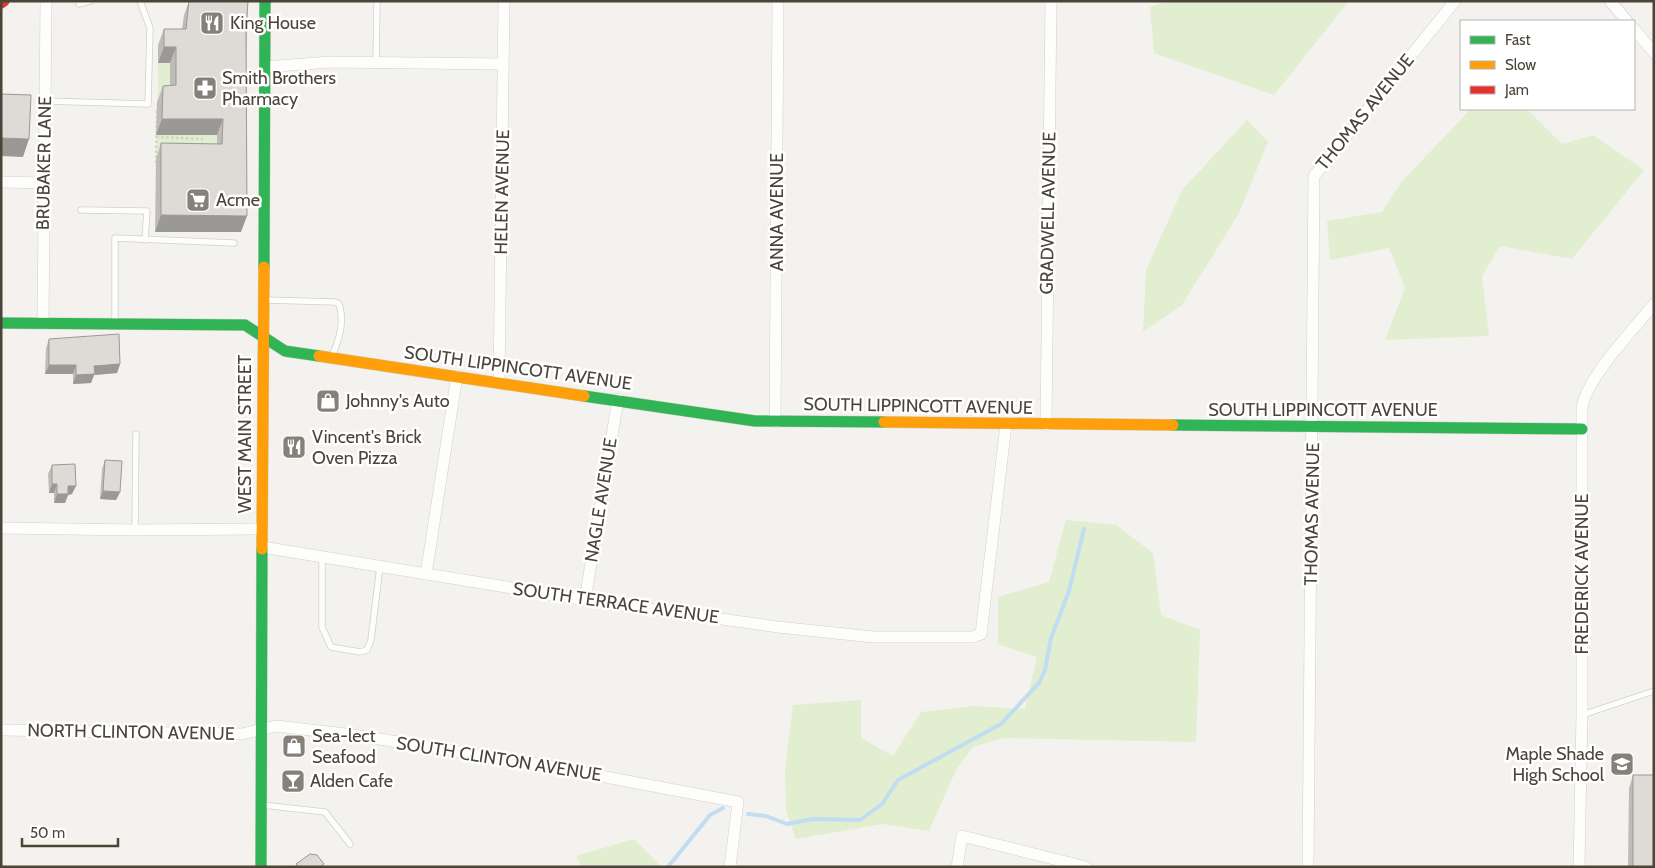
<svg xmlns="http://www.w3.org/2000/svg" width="1655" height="868" font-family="Cabin,sans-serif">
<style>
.green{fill:#e1eecf}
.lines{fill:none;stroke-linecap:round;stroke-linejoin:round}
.stream{stroke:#c0ddf1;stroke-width:4}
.lane-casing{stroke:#d2d0cb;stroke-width:7}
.street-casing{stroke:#d2d0cb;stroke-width:12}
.fast-casing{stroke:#d3cfc5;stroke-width:12}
.slow-casing{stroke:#d3cfc5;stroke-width:12}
.jam-casing{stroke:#d3cfc5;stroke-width:12}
.path{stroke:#d3d2cc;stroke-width:2.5;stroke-dasharray:2.5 2.5;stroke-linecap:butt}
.lane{stroke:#fdfdfc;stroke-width:5.5}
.street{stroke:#fdfdfc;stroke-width:11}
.fast{stroke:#30b455;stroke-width:11}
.slow{stroke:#ff9f0a;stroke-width:11}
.jam{stroke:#e5322d;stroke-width:11}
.wall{fill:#bfbcb8}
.shaded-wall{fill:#9b9996}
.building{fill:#dedbd6;stroke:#9b9996}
.labels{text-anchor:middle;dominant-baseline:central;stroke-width:5;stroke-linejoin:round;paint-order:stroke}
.poi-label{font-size:18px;fill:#4b4439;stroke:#fff;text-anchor:start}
.street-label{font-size:18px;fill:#4b4439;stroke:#fff}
</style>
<rect width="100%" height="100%" fill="#f4f2ee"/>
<g class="green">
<path d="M1169 1H1349L1274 95 1154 53 1150 7Z"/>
<path d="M158 63H186L170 101H158Z"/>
<path d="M1471 109H1527L1562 144 1593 135 1644 170 1572 259 1500 246 1482 276 1489 336 1385 340 1405 288 1389 248 1330 260 1327 221 1382 212 1403 180Z"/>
<path d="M1247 120 1268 142 1239 213 1182 305 1143 332 1146 270 1182 190Z"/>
<path d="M157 135H217L216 160 156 159Z"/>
<path d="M1066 520 1116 525 1153 553 1161 615 1200 630 1196 742 1004 738 973 747 956 770 929 831 883 824 796 839 786 811 785 769 793 705 861 700V738L893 756 921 712 974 706 1025 709 1037 657 998 644V597L1049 582Z"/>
<path d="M634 839 657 862 659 867H582L576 856Z"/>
</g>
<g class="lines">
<g class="stream">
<path d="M748 814 766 816 787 824 813 819 860 820 882 804 898 780 1001 724 1039 683 1045 670 1051 638 1069 591 1084 529"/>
<path d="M668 867 710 815 723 808"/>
</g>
<g class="lane-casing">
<g id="lane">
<path d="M79 4 90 1"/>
<path d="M376 63 377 1"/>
<path d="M45 101 148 104 150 28 140 1"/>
<path d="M81 210 147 211 145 240"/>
<path d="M265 300 335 302 339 304C345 322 339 340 332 356"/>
<path d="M115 322V238L234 243"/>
<path d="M135 530 136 434"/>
<path d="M322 556V627L331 647 360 652 367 650 371 640 380 566"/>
<path d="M1582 715 1654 691"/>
<path d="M262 805 325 812 350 844"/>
</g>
</g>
<g class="street-casing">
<g id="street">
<path d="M1610 1 1627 21"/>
<path d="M1634 29 1654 53"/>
<path d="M265 67 330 62 503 64"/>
<path d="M1 182 43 183"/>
<path d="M43 324 46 1"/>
<path d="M499 382 504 1"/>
<path d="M775 422 778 1"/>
<path d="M1046 425 1051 1"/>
<path d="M1 528 135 530 262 529"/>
<path d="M262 547 585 600 778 627 873 637H972L981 634 1006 425"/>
<path d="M426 574 457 376"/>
<path d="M585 600 618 399"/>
<path d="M1 730 242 734 276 726 354 735 537 764 738 802 730 867"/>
<path d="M957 867 962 836 1086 867"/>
<path d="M1308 867 1314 176 1455 1"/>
<path d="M1579 867 1582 715V407C1588 376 1633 330 1654 304"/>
</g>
</g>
<g class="fast-casing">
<g id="fast">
<path d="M264 267 265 1"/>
<path d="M1 323 245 325 285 351 319 356"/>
<path d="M584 396 755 421 884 422"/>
<path d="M1173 425 1582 429"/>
<path d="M261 867 262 549"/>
</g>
</g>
<g class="slow-casing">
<g id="slow">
<path d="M319 356 584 396"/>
<path d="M884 422 1173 425"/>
<path d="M262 549 264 267"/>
</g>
</g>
<g class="jam-casing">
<path id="jam" d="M1 3 4 1"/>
</g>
<g class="path">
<path d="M156 137 203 139"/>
<path d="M156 163 157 108"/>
</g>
<use href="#lane" class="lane"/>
<use href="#street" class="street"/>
<use href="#fast" class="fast"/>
<use href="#slow" class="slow"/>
<use href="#jam" class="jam"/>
</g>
<g class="wall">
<path d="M189 1H248L241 232H155L156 159 161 143 217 144V135H156L157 102 163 86 170 85V63H158V45L164 29H182L184 15Z"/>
<path d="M49 339 120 364 117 373 94 375 91 383 73 384V374H45L46 348Z"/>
<path d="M105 460 120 492 116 500 100 499 102 469Z"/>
<path d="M52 465 72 494 68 495 65 503H54V493H49L48 474Z"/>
<path d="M1633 775 1654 867H1628L1629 788Z"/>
</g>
<g class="shaded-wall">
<path d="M164 47H176L170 63H158Z"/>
<path d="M162 119H223L217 135H156Z"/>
<path d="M1 138 29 139 23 157 1 156Z"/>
<path d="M161 215 247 216 241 232H155Z"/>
<path d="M120 364 117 373 94 375 91 383 73 384 76 375 94 366Z"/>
<path d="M49 365H76L73 374H45Z"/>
<path d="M52 484H57L54 493H49Z"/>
<path d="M68 486H76L72 494 68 495 65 503H54L57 494Z"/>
<path d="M103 491 120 492 116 500 100 499Z"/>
</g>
<g class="building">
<path d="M189 1H248L246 30 247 216 161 215V143L222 144 223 119H162L163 86 176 85V47H164V29H186Z"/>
<path d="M1 94 31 95 29 139 1 138Z"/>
<path d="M119 334 120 364 94 366 95 374 76 375V365H49V339Z"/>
<path d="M105 460 122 461 120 492 103 491Z"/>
<path d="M75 464 76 486H68V494H57V484H52V465Z"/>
<rect x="1633" y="775" width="21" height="92"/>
<path d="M310 854 317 855 324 864 320 867H298L296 864Z"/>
</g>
<defs>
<g id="restaurant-square" transform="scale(1.25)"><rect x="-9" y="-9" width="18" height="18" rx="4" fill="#868178" stroke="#fff"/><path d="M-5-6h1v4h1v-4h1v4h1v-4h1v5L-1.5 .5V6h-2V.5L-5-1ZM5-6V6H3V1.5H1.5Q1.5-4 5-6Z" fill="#fff"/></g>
<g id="pharmacy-square" transform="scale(1.25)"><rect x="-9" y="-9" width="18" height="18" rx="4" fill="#868178" stroke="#fff"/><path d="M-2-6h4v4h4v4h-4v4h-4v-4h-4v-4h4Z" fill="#fff"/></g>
<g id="supermarket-square" transform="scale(1.25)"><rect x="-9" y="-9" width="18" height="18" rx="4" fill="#868178" stroke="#fff"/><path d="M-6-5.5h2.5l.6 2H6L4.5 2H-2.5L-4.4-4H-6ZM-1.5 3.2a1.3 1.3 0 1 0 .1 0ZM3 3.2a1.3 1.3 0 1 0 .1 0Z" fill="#fff"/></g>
<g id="shop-square" transform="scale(1.25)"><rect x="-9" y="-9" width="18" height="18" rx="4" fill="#868178" stroke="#fff"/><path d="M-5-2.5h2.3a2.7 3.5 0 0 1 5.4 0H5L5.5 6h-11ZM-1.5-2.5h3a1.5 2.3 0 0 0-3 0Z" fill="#fff"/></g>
<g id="school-square" transform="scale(1.25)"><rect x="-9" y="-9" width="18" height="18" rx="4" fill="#868178" stroke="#fff"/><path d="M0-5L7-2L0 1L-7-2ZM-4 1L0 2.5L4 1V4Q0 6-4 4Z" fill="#fff"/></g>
<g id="bar-square" transform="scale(1.25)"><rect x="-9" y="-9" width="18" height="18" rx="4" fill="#868178" stroke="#fff"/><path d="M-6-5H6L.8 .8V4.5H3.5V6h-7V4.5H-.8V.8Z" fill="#fff"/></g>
</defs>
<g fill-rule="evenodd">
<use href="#restaurant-square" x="212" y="23"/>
<use href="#pharmacy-square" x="205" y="88"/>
<use href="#supermarket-square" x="198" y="200"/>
<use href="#shop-square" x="328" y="401"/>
<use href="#restaurant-square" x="294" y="447"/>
<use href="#shop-square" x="294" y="746"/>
<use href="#school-square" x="1622" y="764"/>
<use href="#bar-square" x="293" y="781"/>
</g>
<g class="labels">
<g class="poi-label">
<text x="230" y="23">King House</text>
<text x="222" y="78">Smith Brothers<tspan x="222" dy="21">Pharmacy</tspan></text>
<text x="216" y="200">Acme</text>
<text x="346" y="401">Johnny's Auto</text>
<text x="312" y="437">Vincent's Brick<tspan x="312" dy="21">Oven Pizza</tspan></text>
<text x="312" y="736">Sea-lect<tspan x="312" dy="21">Seafood</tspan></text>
<text x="1604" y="754" text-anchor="end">Maple Shade<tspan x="1604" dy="21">High School</tspan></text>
<text x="310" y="781">Alden Cafe</text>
</g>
<g class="street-label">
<text transform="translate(1365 112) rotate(-51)">THOMAS AVENUE</text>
<text transform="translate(44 163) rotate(-89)">BRUBAKER LANE</text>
<text transform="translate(502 192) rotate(-89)">HELEN AVENUE</text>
<text transform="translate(777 212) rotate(-90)">ANNA AVENUE</text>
<text transform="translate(1048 213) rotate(-89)">GRADWELL AVENUE</text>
<text transform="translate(518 368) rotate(8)">SOUTH LIPPINCOTT AVENUE</text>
<text transform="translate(918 406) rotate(1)">SOUTH LIPPINCOTT AVENUE</text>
<text x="1323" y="410">SOUTH LIPPINCOTT AVENUE</text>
<text transform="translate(245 434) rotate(-90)">WEST MAIN STREET</text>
<text transform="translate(601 500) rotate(-81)">NAGLE AVENUE</text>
<text transform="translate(1312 514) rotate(-89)">THOMAS AVENUE</text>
<text transform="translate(1582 574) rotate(-90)">FREDERICK AVENUE</text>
<text transform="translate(616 603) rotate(8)">SOUTH TERRACE AVENUE</text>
<text transform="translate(131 732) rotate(1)">NORTH CLINTON AVENUE</text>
<text transform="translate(499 759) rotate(9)">SOUTH CLINTON AVENUE</text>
</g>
</g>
<rect width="1655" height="868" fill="none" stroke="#4b4439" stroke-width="5"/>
<rect x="1460" y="20" width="175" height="90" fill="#ffffff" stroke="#b7b4b0"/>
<rect x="1470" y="36" width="25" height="8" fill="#30b455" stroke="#b7b4b0"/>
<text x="1505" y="45" font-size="15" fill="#4b4439">Fast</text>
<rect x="1470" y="61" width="25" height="8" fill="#ff9f0a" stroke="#b7b4b0"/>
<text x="1505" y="70" font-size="15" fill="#4b4439">Slow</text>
<rect x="1470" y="86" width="25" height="8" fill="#e5322d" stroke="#b7b4b0"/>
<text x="1505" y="95" font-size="15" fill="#4b4439">Jam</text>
<path d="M22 838v8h96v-8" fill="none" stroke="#4b4439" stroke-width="2.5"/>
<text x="30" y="838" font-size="15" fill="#4b4439" stroke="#ffffff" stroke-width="4" paint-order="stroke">50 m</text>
</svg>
